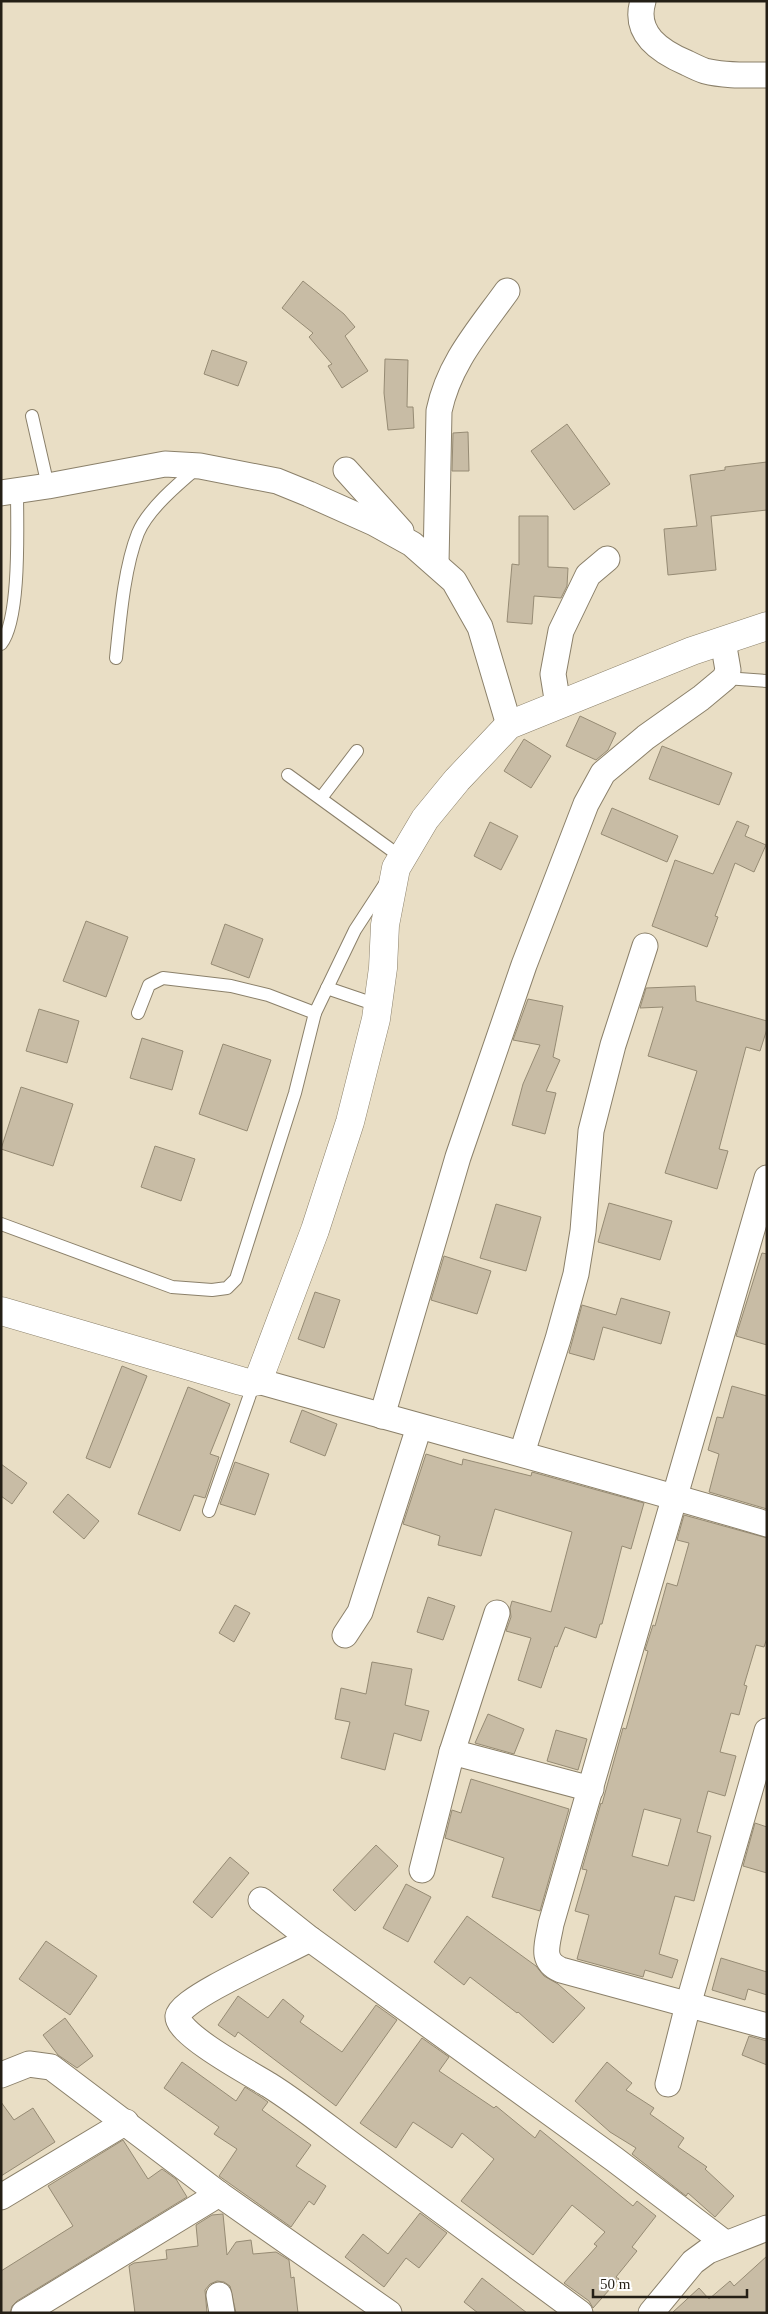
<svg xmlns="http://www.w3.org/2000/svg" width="768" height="2314" font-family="Georgia,serif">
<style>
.building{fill:#c8bca5;stroke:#968b74;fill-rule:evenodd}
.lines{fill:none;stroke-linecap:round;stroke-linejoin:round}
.service-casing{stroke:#8b806a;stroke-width:14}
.minor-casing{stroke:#8b806a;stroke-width:27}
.tertiary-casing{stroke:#8b806a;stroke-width:29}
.service{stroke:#fff;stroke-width:12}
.minor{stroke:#fff;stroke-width:25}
.tertiary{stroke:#fff;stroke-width:28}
</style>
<rect width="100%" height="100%" fill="#e9dec5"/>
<g class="building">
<path d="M303 281 344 314 355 327 345 336 368 371 342 388 328 366 332 364 309 337 313 333 282 308Z"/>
<path d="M212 350 247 362 238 386 204 374Z"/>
<path d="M385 359 408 360 407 407H413L414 428 388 430 384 393Z"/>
<path d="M567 424 610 484 574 510 531 451Z"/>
<path d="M468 432 469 471H452L453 433Z"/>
<path d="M767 462V510L711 516 716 570 668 575 664 529 697 526 690 475 725 470V467Z"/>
<path d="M519 516H548V567L568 568 567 586 561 598 534 596 532 624 507 622 512 564 519 565Z"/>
<path d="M580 716 616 733 608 750 596 760 566 746Z"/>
<path d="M524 739 551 756 531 788 504 771Z"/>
<path d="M662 746 732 773 719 805 649 779Z"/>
<path d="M612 808 678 836 667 862 601 834Z"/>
<path d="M737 821 749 826 745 836 766 845 754 872 735 863 715 916 718 917 707 947 652 926 675 860 713 874Z"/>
<path d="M490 822 518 836 501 870 474 856Z"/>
<path d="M86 921 128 937 106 997 63 981Z"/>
<path d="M225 924 263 939 249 978 211 964Z"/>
<path d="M695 986 696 1001 767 1021V1029L760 1051 746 1047 719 1149 728 1151 717 1189 665 1173 697 1071 648 1056 663 1007 640 1008 646 988Z"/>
<path d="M528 999 563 1006 553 1057 560 1060 546 1091 556 1093 545 1134 512 1125 523 1084 540 1045 513 1040Z"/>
<path d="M39 1009 79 1021 67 1063 26 1051Z"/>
<path d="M142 1038 183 1051 172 1090 130 1078Z"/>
<path d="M223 1044 271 1060 247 1131 199 1114Z"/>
<path d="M21 1087 73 1104 53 1166 1 1149Z"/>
<path d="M155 1146 195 1159 181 1201 141 1187Z"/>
<path d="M609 1203 672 1221 660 1260 598 1242Z"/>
<path d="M496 1204 541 1217 526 1271 480 1258Z"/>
<path d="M762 1253 767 1254V1345L736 1336Z"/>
<path d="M444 1256 491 1271 477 1314 431 1300Z"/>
<path d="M315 1292 340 1300 324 1348 298 1339Z"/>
<path d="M621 1298 670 1312 661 1344 603 1327 594 1360 569 1353 582 1305 616 1315Z"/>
<path d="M122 1366 147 1376 110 1468 86 1458Z"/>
<path d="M732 1386 767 1396V1509L709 1492 719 1454 708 1450 717 1417 723 1418Z"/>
<path d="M188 1387 230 1404 210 1454 219 1457 205 1498 194 1495 180 1531 138 1514Z"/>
<path d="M302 1410 337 1424 325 1456 290 1442Z"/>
<path d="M426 1454 462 1465 463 1459 531 1476 532 1472 644 1503 631 1549 622 1546 602 1624H600L596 1638 565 1627 557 1647 555 1646 541 1688 518 1680 531 1638 506 1631 511 1617 510 1608 512 1601 551 1612 572 1532 495 1509 481 1556 438 1545 440 1536 403 1524Z"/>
<path d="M235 1462 269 1474 255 1515 220 1504Z"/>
<path d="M1 1464 27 1483 12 1504 1 1496Z"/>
<path d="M68 1494 99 1521 84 1539 53 1512Z"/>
<path d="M684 1515 767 1538V1638L764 1647 756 1645 744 1685 747 1686 739 1715 731 1713 720 1752 736 1756 725 1796 708 1791 697 1832 711 1836 694 1901 675 1896 659 1954 678 1960 672 1978 645 1970 643 1977 577 1959 589 1915 575 1911 587 1870 582 1869 601 1803 602 1804 623 1728 626 1729 648 1651 645 1650 653 1625 655 1626 667 1583 677 1586 689 1543 677 1540ZM644 1809 681 1819 668 1866 632 1856Z"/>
<path d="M428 1597 455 1606 443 1640 417 1632Z"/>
<path d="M235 1605 250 1613 234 1642 219 1633Z"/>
<path d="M372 1662 412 1669 405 1705 429 1711 421 1741 394 1733 385 1770 341 1758 350 1722 335 1719 341 1688 366 1694Z"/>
<path d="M488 1714 524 1729 514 1754 475 1743Z"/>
<path d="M556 1730 587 1739 578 1770 547 1761Z"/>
<path d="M471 1779 569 1809 540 1911 492 1897 504 1858 445 1838 452 1810 461 1813Z"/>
<path d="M755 1823 767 1827V1873L743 1866Z"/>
<path d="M376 1845 398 1866 355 1911 333 1890Z"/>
<path d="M230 1857 249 1873 212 1918 193 1902Z"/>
<path d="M406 1884 431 1897 408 1942 383 1928Z"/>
<path d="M467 1916 536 1966 544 1976 558 1984 585 2008 553 2043 518 2012 517 2013 470 1977 464 1985 434 1962Z"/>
<path d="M46 1941 97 1976 70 2015 19 1979Z"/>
<path d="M721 1958 767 1972V1995L748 1989 745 2000 712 1990Z"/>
<path d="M238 1996 268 2018 283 1999 304 2016 300 2022 342 2052 376 2005 397 2020 336 2106 238 2032 235 2037 218 2025Z"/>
<path d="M65 2018 93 2056 77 2068 58 2055 43 2035Z"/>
<path d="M749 2036 767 2041V2065L742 2055Z"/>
<path d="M422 2038 449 2057 439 2071 494 2108 496 2106 535 2138 540 2130 633 2206 637 2201 656 2216 632 2247 637 2251 616 2277 619 2279 593 2308 589 2301 564 2283 597 2246 594 2244 605 2232 572 2205 533 2255 461 2201 494 2159 462 2133 452 2148 413 2122 396 2148 360 2123Z"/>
<path d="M182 2062 236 2101 245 2087 261 2097 268 2102 262 2110 311 2145 296 2166 326 2186 314 2205 309 2201 291 2227 219 2176 237 2149 214 2134 219 2127 164 2088Z"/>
<path d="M607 2062 632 2083 626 2090 654 2108 650 2114 684 2138 678 2147 707 2167 705 2169 734 2196 715 2217 688 2193 686 2196 632 2154 636 2148 610 2132 575 2101Z"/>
<path d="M1 2102 14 2120 33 2108 55 2142 1 2176Z"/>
<path d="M123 2140 148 2179 162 2169 176 2179 187 2197 17 2301 12 2306 10 2313H1V2271L73 2226 48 2186Z"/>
<path d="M420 2213 447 2233 419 2268 406 2258 384 2287 345 2257 363 2234 388 2254Z"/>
<path d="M223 2214 227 2255 236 2242 251 2240 253 2254 276 2252 289 2260 291 2278 294 2277 298 2313H236L230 2286 224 2282 217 2281 210 2284 205 2290 207 2313H135L129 2266 134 2263 167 2259 166 2250 198 2246 196 2225 212 2215Z"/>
<path d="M767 2256V2313H672L699 2288 709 2299 730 2281 734 2286Z"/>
<path d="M482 2278 527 2313H478L464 2302Z"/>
</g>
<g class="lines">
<g class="service-casing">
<g id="service">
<path d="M32 416 48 486"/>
<path d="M1 644C21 619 17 525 17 491"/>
<path d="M116 658C120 620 124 568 138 533 148 509 179 483 198 467"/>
<path d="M725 678 767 681"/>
<path d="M288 775 401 857"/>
<path d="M321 798 357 751"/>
<path d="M327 988 377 1005"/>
<path d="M138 1013 149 985 163 978 231 986 268 995 315 1013"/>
<path d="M1 1224 172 1287 212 1290 227 1288 236 1279 295 1093 315 1013 355 930 385 884"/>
<path d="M209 1511 254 1383"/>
</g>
</g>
<g class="minor-casing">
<g id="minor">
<path d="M643 1C633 34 661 52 687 63 693 66 699 69 705 71 724 76 747 75 767 75"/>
<path d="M346 470 401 531"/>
<path d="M1 493 48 486 165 464 200 466 277 481 309 494 374 523 412 544 454 581 480 627 509 725"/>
<path d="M436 564 439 411C449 363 479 330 507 291"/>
<path d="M558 705 553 674 561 631 588 575 607 559"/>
<path d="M767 1178 551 1924C548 1943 539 1961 561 1970L767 2026"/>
<path d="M258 1381C428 1429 598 1474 767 1524"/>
<path d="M382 1416 458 1157 524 965 586 804 603 773 646 737 701 698 725 678 728 670 723 641"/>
<path d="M522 1453 558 1339 576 1274 583 1231 591 1131 613 1045 645 946"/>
<path d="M345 1635 360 1612 419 1427"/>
<path d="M452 1752 591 1789"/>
<path d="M422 1870 452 1752 497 1613"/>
<path d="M261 1900 310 1939 614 2159 725 2243"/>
<path d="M310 1939C289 1951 180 1998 178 2016 176 2034 253 2075 269 2085 304 2107 336 2134 370 2158 440 2210 510 2261 580 2313"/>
<path d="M1 2075 29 2064 51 2067 219 2194 389 2313"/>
<path d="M668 2084 688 2005 767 1731"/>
<path d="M1 2197 126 2122"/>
<path d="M219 2295 222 2313"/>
<path d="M24 2313 219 2194"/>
<path d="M651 2313 693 2262 708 2251 767 2228"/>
</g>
</g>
<g class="tertiary-casing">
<path id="tertiary" d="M1 1311 241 1381 249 1383 258 1381 315 1230 350 1122 376 1019 383 968 385 925 396 868 425 819 457 780 509 725 692 651 767 626"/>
</g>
<use href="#service" class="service"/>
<use href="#minor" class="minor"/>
<use href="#tertiary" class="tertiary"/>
</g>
<rect width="768" height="2314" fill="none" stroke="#241f16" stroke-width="5"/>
<path d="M593 2289v8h154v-8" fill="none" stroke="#241f16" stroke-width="2.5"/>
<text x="600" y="2289" font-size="15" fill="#241f16" stroke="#ffffff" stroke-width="4" paint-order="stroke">50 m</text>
</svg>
